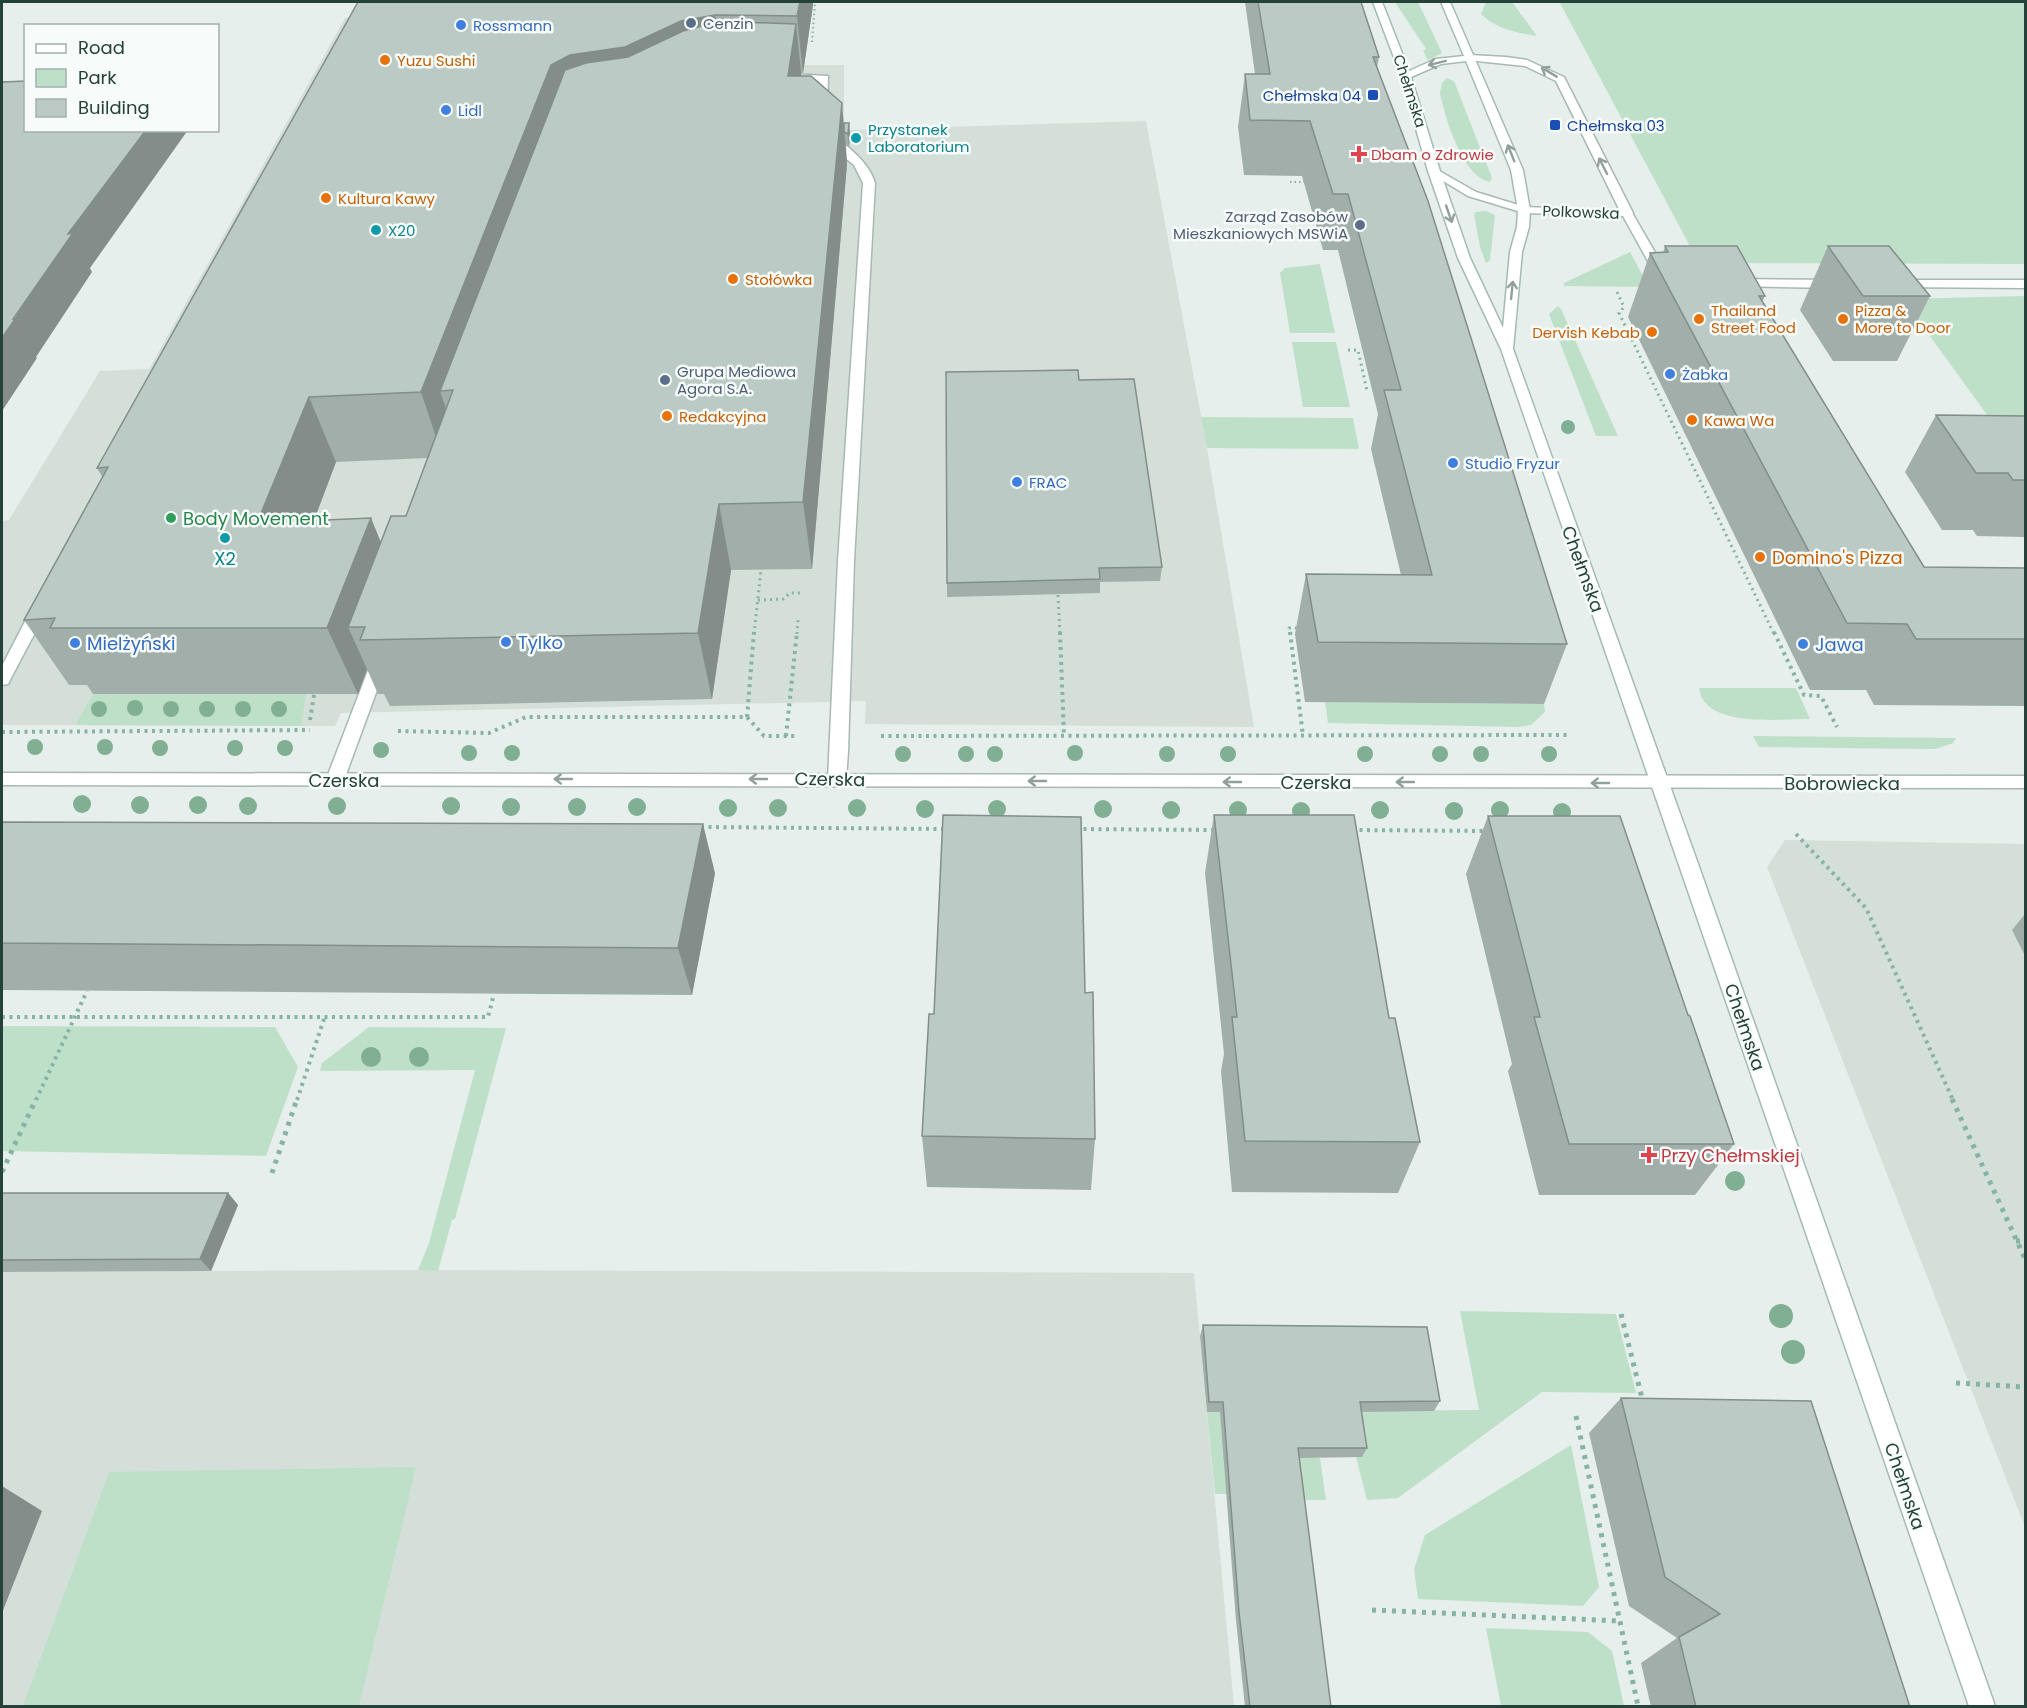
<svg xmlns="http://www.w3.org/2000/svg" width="2027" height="1708" font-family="Poppins,sans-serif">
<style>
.built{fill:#d4dfda}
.green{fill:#bfe0c8}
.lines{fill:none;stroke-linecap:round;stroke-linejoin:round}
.lane-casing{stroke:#a8b8b2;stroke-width:3}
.street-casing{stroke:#a8b8b2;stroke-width:3}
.secondary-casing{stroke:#a4bbb3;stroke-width:3}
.path-far3{stroke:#86b3a5;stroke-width:2;stroke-dasharray:1.5 3;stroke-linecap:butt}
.path-far2{stroke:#86b3a5;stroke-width:3;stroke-dasharray:2 4;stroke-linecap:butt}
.path-far1{stroke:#86b3a5;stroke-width:4;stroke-dasharray:3 4.5;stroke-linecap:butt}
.path{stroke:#86b3a5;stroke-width:5;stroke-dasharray:4 6;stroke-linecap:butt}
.lane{fill:#fff;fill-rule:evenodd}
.street{fill:#fff;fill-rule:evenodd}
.secondary{fill:#fff;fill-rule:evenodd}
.tree{fill:#80af93}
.wall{fill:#a1aea9;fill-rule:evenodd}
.shaded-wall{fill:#838d89}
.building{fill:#bbcac4;stroke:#838d89;stroke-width:1.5}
.oneway{stroke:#92a09c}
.service-dot{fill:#5c6f8a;stroke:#f7fbf9;stroke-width:2}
.shop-dot{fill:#3f7fe0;stroke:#f7fbf9;stroke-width:2}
.food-dot{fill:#e8710a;stroke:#f7fbf9;stroke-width:2}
.transit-dot{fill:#1a4fb4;stroke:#f7fbf9;stroke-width:2}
.culture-dot{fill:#0f9aa8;stroke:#f7fbf9;stroke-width:2}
.health-dot{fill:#e0444e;stroke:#f7fbf9;stroke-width:2}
.leisure-dot{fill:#2e9e5b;stroke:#f7fbf9;stroke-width:2}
.labels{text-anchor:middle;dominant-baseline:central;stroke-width:5;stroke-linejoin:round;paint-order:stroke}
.far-service-label{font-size:15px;fill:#4e5e75;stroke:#f7fbf9;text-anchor:start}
.far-shop-label{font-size:15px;fill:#366cbe;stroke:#f7fbf9;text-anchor:start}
.far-food-label{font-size:15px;fill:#c56008;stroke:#f7fbf9;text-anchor:start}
.far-street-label{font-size:15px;fill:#24423a;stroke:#f7fbf9}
.far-transit-label{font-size:15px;fill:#164399;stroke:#f7fbf9;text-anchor:end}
.far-culture-label{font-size:15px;fill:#0d838f;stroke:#f7fbf9;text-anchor:start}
.far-health-label{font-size:15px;fill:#be3a42;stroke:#f7fbf9;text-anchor:start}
.leisure-label{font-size:18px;fill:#27864d;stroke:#f7fbf9;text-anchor:start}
.food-label{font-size:18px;fill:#c56008;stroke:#f7fbf9;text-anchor:start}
.culture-label{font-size:18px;fill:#0d838f;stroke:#f7fbf9}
.street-label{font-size:18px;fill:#24423a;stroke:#f7fbf9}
.shop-label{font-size:18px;fill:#366cbe;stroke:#f7fbf9;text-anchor:start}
.health-label{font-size:18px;fill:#be3a42;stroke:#f7fbf9;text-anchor:start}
</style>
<rect width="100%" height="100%" fill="#e6efeb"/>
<g class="built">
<path d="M561 12 797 65H844V130L1146 121 1207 448 1254 727 865 724 866 701 341 713 335 726 2 725V521L9 520 100 371 149 369 345 18Z"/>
<path d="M1785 840 2025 844V1527L1767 867Z"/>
<path d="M418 1270 1194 1273 1234 1706H2V1272Z"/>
</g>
<g class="green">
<path d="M1395 2H1418L1442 53 1429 60 1427 59 1423 50 1426 49Z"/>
<path d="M1486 2H1512L1537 36C1517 33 1496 29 1481 14Z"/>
<path d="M1612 2H2025V264L1699 263 1560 3Z"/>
<path d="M1447 78 1454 81 1492 178 1490 182C1462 177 1445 117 1440 93L1442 83Z"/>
<path d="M1486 211 1495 215 1490 260 1486 263 1480 247 1474 215 1476 212Z"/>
<path d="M1630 252 1649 287 1564 286V283Z"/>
<path d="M1320 264 1335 333H1290L1280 273 1285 268Z"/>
<path d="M2023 296 2026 298 2025 433 2001 434 1903 299Z"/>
<path d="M1558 306 1561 309 1618 436H1596L1549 314Z"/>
<path d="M1292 342H1336L1350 407H1303Z"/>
<path d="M1201 417 1353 418 1359 449 1207 448Z"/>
<path d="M1699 688H1796L1810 719C1782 719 1722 726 1704 701 1701 698 1700 692 1699 688Z"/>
<path d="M93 694H306L301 726 75 725Z"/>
<path d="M1325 702 1544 704 1545 712 1531 725 1517 727 1328 723Z"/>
<path d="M1753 736 1956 738 1953 743 1936 749H1924L1759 747Z"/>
<path d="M2 1026 275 1027 298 1067 266 1156 2 1151Z"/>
<path d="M369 1027 506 1028 455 1219 452 1220 438 1271 418 1270 429 1243 475 1070 320 1071 322 1063Z"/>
<path d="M1460 1311 1616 1314 1636 1393 1542 1392 1398 1498 1367 1500 1356 1457H1361H1308L1320 1458 1326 1500H1299L1298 1493 1215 1494 1207 1412 1479 1410Z"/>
<path d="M1571 1445 1599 1587 1583 1606 1418 1599 1414 1569 1425 1535Z"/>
<path d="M416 1467 359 1706H23L109 1472Z"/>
<path d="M1486 1628 1588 1632 1612 1651 1624 1706H1501Z"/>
</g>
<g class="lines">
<g class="lane-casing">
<g id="lane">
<path d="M1470 55 1506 57 1527 60 1564 77 1633 213 1631 215H1623L1621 213 1556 81 1525 66 1467 60 1465 58Z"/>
<path d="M789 74 828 76 827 114 818 112 819 81 785 79V75Z"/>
<path d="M827 135C845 141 870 164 875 183L854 561 848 752 846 779 843 783 837 785 831 783 828 779 838 561 863 183 854 165 823 140V136Z"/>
<path d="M40 603 48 608 10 680 8 684 2 685V666L32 608Z"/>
<path d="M380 655 386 656 388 660 344 780 341 784 335 786 329 784 326 780 372 660 374 656Z"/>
</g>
</g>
<g class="street-casing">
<g id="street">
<path d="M1434 168 1476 192 1525 207 1631 211 1660 261 1669 271 1667 274H1659L1649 263 1623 216 1524 213 1468 196 1430 173 1428 171Z"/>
<path d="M1733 279 1835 280 1841 284 1835 288 1729 286V280Z"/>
<path d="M1895 280H2026V288L1891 287V281Z"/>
<path d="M2 773 2026 776V788L2 785Z"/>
</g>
</g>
<g class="secondary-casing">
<path id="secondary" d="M1373 2H1382L1409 71 1436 59 1464 56 1441 2H1450L1523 170 1530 210 1529 227 1522 252 1513 349 1697 861 1995 1706H1969L1501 349 1458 258 1428 171 1401 76ZM1466 61 1511 170 1518 210 1517 227 1510 252 1503 328 1470 258 1440 171 1411 77 1441 64Z"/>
</g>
<g class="path-far3">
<path d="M812 42 815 3"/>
<path d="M1290 182H1308"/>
</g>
<g class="path-far2">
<path d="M1617 292 1624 307 1619 313 1774 634"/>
<path d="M1348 350H1358L1367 391"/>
<path d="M1058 595 1060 634"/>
<path d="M758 600 783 599 790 593H801V595"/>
<path d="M754 634 761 570"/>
<path d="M797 634 798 620"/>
<path d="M1290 634 1289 628H1299"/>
</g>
<g class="path-far1">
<path d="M1060 632 1064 736"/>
<path d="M1290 632 1303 736"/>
<path d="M1774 632 1804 695 1821 696 1837 727"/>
<path d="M747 717 754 632"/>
<path d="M310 720 315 689"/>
<path d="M398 731 489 733 526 717H747L764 736H796"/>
<path d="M2 732 310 730"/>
<path d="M786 736 797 632"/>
<path d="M881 736 1571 735"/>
<path d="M701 827 946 829"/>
<path d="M1076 829 1216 830"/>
<path d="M1352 830 1486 831"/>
<path d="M1796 834 1866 908 1953 1100"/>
<path d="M2 1017H488L494 994"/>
<path d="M36 1100 87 991"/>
<path d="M297 1100 325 1016"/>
</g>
<g class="path">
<path d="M1952 1099 2026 1261"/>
<path d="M2 1172 36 1099"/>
<path d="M272 1173 297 1099"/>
<path d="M2016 1241H2026"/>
<path d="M1621 1314 1643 1402"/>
<path d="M1956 1383 2026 1387"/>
<path d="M1576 1416 1638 1706"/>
<path d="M1372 1610 1620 1621"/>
</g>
<use href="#lane" class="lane"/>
<use href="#street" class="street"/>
<use href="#secondary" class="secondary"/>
</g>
<g class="tree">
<circle cx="1568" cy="427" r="7"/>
<circle cx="135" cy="708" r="8"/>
<circle cx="99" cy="709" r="8"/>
<circle cx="171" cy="709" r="8"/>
<circle cx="207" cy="709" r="8"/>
<circle cx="243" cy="709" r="8"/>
<circle cx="279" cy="709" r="8"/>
<circle cx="35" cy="747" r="8"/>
<circle cx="105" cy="747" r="8"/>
<circle cx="160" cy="748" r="8"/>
<circle cx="235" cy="748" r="8"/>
<circle cx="285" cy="748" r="8"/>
<circle cx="381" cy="750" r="8"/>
<circle cx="469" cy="753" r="8"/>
<circle cx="512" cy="753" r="8"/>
<circle cx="1075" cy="753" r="8"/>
<circle cx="903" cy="754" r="8"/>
<circle cx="966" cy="754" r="8"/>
<circle cx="995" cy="754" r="8"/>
<circle cx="1167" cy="754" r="8"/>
<circle cx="1228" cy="754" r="8"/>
<circle cx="1365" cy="754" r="8"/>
<circle cx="1440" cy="754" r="8"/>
<circle cx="1481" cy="754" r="8"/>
<circle cx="1549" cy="754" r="8"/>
<circle cx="82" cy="804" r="9"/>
<circle cx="140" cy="805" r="9"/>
<circle cx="198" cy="805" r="9"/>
<circle cx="248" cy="806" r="9"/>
<circle cx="337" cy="806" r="9"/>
<circle cx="451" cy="806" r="9"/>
<circle cx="511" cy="807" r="9"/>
<circle cx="577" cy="807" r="9"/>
<circle cx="637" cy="807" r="9"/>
<circle cx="728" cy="808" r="9"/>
<circle cx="778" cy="808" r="9"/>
<circle cx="857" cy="808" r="9"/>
<circle cx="925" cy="809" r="9"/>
<circle cx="997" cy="809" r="9"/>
<circle cx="1103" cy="809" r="9"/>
<circle cx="1171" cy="810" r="9"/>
<circle cx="1238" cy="810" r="9"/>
<circle cx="1380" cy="810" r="9"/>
<circle cx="1500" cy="810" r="9"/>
<circle cx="1301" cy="811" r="9"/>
<circle cx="1454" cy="811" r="9"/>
<circle cx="1562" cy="812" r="9"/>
<circle cx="371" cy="1057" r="10"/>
<circle cx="419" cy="1057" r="10"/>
<circle cx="1735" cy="1181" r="10"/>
<circle cx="1781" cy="1316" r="12"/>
<circle cx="1793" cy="1352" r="12"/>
</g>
<g class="wall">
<path d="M358 2H813V5L803 73H801V76L844 123H849L850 136 849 147 846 145 847 164 812 569 731 570 712 699 390 706 384 694H378L367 669 358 694H93L87 685H69L24 620 103 478 97 468ZM428 458 406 516 381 543 314 520 336 462Z"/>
<path d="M1245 2H1361L1379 57 1377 68 1567 644 1544 704 1305 702 1295 634 1306 574 1401 575 1371 449 1378 414 1338 250H1323L1302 176 1244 175 1238 127 1245 74H1255Z"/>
<path d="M1665 246 1765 296 1762 302 1924 567 2025 568V706L1874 705 1866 690H1810L1628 317 1650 253H1663Z"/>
<path d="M1828 246 1930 296 1897 361H1833L1800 310Z"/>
<path d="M1079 380 1162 567 1160 581 1100 582V593L947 597V583Z"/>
<path d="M1936 415 2025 416V537L1977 536 1973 530H1942L1905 472Z"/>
<path d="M1214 815 1389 1018 1420 1142 1398 1193 1232 1192 1221 1071 1224 1054 1205 873Z"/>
<path d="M1488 816 1688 1015 1734 1144 1695 1195H1539L1508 1071 1512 1064 1466 874Z"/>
<path d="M2 822 715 873 692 995 2 990Z"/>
<path d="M2025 914V956L2012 930Z"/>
<path d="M1085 993 1095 1139 1091 1190 927 1187 922 1136 934 1014Z"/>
<path d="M2 1193H228L238 1205 211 1271 2 1272Z"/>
<path d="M1203 1325 1440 1401 1434 1411 1361 1412 1367 1448 1362 1457 1299 1458 1331 1707H1245L1236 1620 1220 1412H1207L1200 1336Z"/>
<path d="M1621 1398 1910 1707H1651L1641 1663 1677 1638 1629 1606 1589 1433Z"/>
</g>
<g class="shaded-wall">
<path d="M800 2H813V5L803 73 797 16Z"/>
<path d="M715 15 723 72 453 390 440 391 453 430 443 458 421 392 551 65 570 55 681 21Z"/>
<path d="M796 24 802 82 788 76Z"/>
<path d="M842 103 847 164 812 569 803 502Z"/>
<path d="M849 123 850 136 849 147 848 134Z"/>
<path d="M146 130H188L90 268 92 272 36 357 37 358 2 411V338L68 234Z"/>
<path d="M309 397 336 462 288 589 257 523Z"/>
<path d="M719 504 731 570 712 699 698 633Z"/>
<path d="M371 518 398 584 365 627H348L367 669 358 694 327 628Z"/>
<path d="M703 824 715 873 692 995 678 948Z"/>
<path d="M228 1193 238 1205 211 1271 200 1259Z"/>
<path d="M2 1486 42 1511 2 1613Z"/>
</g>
<g class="building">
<path d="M358 2H800L797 16 715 15 681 21 625 47 570 55 551 65 421 392 309 397 257 523 371 518 327 628H50L55 618 24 620 108 467 97 468Z"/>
<path d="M1258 2H1361L1379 57H1373L1428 201 1567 644 1318 642 1306 574 1432 575 1384 390H1401L1348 194H1333L1310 121 1250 120 1245 74H1270Z"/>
<path d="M736 22 796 24 788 76H811L842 103 803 502 719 504 698 633 360 640 365 627H348L391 516H406L453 390 440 391 565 70 586 63 628 57 683 31 706 25Z"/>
<path d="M26 81V130H146L68 234 73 233 13 319H15L2 338V82Z"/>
<path d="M844 123H849L848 134 844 132Z"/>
<path d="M1665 246H1737L1765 296H1759L1924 567 2025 568V639H1916L1907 624 1847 623 1650 253 1668 252Z"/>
<path d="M1828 246H1889L1930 296H1863Z"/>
<path d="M1078 370 1079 380 1134 379 1162 567 1099 568 1100 579 947 583 946 372Z"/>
<path d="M1936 415 2025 416V480H2013L2008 473H1976Z"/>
<path d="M943 815 1081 817 1085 993 1093 992 1095 1139 922 1136 929 1014H934Z"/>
<path d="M1214 815H1354L1389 1018H1395L1420 1142 1245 1141 1232 1017H1237Z"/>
<path d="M1488 816H1620L1688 1015 1690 1016 1734 1144H1569L1534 1017H1540Z"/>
<path d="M2 822 703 824 678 948 2 943Z"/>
<path d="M2 1193H228L200 1259 2 1260Z"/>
<path d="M1203 1325 1427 1327 1440 1401 1360 1402 1367 1448H1298L1331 1707H1250L1239 1612 1223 1402H1209Z"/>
<path d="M1621 1398 1811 1401 1910 1707H1696L1679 1637 1720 1614 1665 1577Z"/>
</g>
<defs><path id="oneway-shaft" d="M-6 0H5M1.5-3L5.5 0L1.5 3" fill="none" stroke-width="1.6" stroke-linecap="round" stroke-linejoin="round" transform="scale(1.5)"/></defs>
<g class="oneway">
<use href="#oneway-shaft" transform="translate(1437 63) rotate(166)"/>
<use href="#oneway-shaft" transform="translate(1549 72) rotate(-149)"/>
<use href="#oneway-shaft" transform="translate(1511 153) rotate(-112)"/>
<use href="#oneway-shaft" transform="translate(1603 166) rotate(-117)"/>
<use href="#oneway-shaft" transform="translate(1449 214) rotate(71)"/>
<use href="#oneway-shaft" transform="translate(1512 290) rotate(-84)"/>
<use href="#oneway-shaft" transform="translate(563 779) rotate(180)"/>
<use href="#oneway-shaft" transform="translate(758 779) rotate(180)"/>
<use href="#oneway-shaft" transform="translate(1037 781) rotate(-180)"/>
<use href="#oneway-shaft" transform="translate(1232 782) rotate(-180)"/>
<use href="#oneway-shaft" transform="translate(1405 782) rotate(-180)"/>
<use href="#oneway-shaft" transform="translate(1600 783) rotate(-180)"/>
</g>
<g class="service-dot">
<circle cx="691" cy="23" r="6"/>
<circle cx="1360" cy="225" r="6"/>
<circle cx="665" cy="380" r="6"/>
</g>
<g class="shop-dot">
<circle cx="461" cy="25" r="6"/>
<circle cx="446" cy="110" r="6"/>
<circle cx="1670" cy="374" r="6"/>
<circle cx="1453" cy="463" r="6"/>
<circle cx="1017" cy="482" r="6"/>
<circle cx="506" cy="642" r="6"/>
<circle cx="75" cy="643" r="6"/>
<circle cx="1803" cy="644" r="6"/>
</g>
<g class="food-dot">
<circle cx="385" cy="60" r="6"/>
<circle cx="326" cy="198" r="6"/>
<circle cx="733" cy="279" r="6"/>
<circle cx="1699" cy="319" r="6"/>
<circle cx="1843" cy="319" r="6"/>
<circle cx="1652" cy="332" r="6"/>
<circle cx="667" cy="416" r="6"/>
<circle cx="1692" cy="420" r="6"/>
<circle cx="1760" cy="557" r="6"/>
</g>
<g class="transit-dot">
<rect x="1367" y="89" width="12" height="12" rx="3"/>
<rect x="1549" y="119" width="12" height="12" rx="3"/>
</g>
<g class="culture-dot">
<circle cx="856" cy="138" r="6"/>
<circle cx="376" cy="230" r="6"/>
<circle cx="225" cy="538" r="6"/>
</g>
<g class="health-dot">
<path d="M1356 145h6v6h6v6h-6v6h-6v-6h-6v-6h6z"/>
<path d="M1646 1146h6v6h6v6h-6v6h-6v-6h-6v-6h6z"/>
</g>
<circle class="leisure-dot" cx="171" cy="518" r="6"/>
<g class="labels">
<g class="far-service-label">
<text x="703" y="23">Cenzin</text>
<text x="1348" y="216" text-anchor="end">Zarząd Zasobów<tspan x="1348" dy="17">Mieszkaniowych MSWiA</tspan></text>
<text x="677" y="371">Grupa Mediowa<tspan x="677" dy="17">Agora S.A.</tspan></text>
</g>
<g class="far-shop-label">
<text x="473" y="25">Rossmann</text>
<text x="458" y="110">Lidl</text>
<text x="1682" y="374">Żabka</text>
<text x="1465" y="463">Studio Fryzur</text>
<text x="1029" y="482">FRAC</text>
</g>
<g class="far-food-label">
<text x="397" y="60">Yuzu Sushi</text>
<text x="338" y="198">Kultura Kawy</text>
<text x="745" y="279">Stołówka</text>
<text x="1711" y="310">Thailand<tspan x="1711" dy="17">Street Food</tspan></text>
<text x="1855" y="310">Pizza &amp;<tspan x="1855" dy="17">More to Door</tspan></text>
<text x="1640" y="332" text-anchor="end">Dervish Kebab</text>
<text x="679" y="416">Redakcyjna</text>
<text x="1704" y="420">Kawa Wa</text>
</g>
<g class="far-street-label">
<text transform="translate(1410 91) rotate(72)">Chełmska</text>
<text transform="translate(1581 212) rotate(2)">Polkowska</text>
</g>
<g class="far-transit-label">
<text x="1361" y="95">Chełmska 04</text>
<text x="1567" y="125" text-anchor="start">Chełmska 03</text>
</g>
<g class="far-culture-label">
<text x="868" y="129">Przystanek<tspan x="868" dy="17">Laboratorium</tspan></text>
<text x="388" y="230">X20</text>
</g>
<g class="far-health-label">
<text x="1371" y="154">Dbam o Zdrowie</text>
</g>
<g class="leisure-label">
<text x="183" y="518">Body Movement</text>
</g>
<g class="food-label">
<text x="1772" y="557">Domino's Pizza</text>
</g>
<g class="culture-label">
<text x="225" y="558">X2</text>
</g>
<g class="street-label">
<text transform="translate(1583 569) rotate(70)">Chełmska</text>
<text transform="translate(830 779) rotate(1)">Czerska</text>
<text x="344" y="780">Czerska</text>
<text x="1316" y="782">Czerska</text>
<text x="1842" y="783">Bobrowiecka</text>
<text transform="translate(1745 1027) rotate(71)">Chełmska</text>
<text transform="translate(1905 1486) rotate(71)">Chełmska</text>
</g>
<g class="shop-label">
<text x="518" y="642">Tylko</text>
<text x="87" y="643">Mielżyński</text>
<text x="1815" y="644">Jawa</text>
</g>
<g class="health-label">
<text x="1661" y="1155">Przy Chełmskiej</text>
</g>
</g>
<rect width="2027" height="1708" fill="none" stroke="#24423a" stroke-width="6"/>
<rect x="24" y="24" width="195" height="108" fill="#f7fbf9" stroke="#a3b1ad" stroke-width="1.5"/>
<rect x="36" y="44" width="30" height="9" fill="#ffffff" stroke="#a3b1ad" stroke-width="1.5"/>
<text x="78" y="54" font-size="18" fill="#24423a">Road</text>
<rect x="36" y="69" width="30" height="18" fill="#bfe0c8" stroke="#a3b1ad" stroke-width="1.5"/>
<text x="78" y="84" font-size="18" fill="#24423a">Park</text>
<rect x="36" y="99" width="30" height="18" fill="#bbcac4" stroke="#a3b1ad" stroke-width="1.5"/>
<text x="78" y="114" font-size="18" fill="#24423a">Building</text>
</svg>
